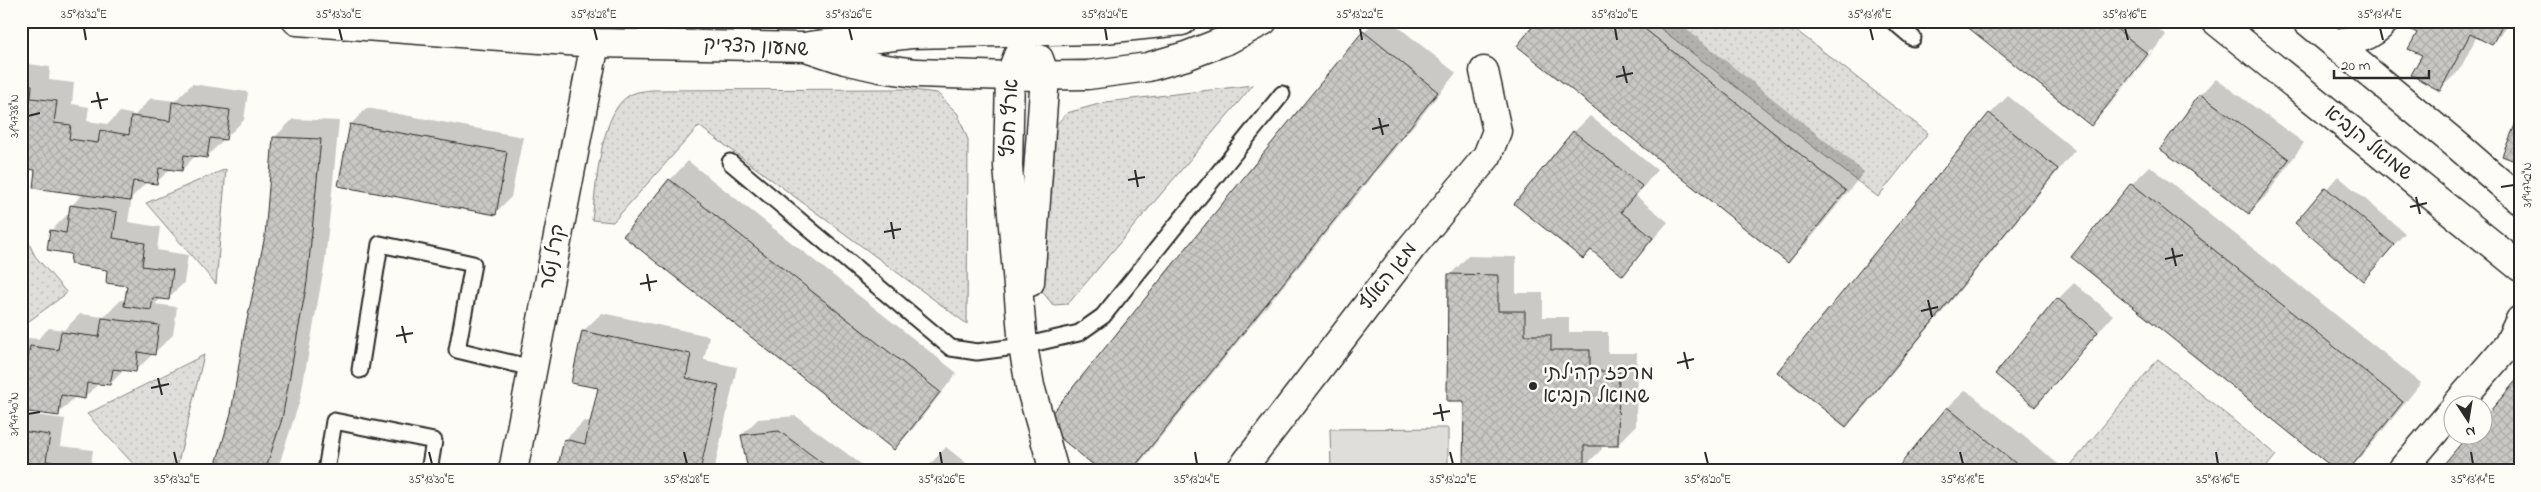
<svg xmlns="http://www.w3.org/2000/svg" width="2541" height="492" font-family="'Indie Flower','Playpen Sans Hebrew',sans-serif">
<style>
.grass{fill:#dfdeda;stroke:#858482}
.park{fill:url(#park-dots);stroke:#858482}
.shadow{fill:#0003;fill-rule:evenodd}
.building{fill:url(#building-cross-hatch);stroke:#2b2b2b}
.lines{fill:none;stroke-linecap:round;stroke-linejoin:round}
.lane-casing{stroke:#2b2b2b;stroke-width:19}
.street-casing{stroke:#2b2b2b;stroke-width:31}
.secondary-casing{stroke:#2b2b2b;stroke-width:31}
.lane{stroke:#fdfcf7;stroke-width:15}
.street{stroke:#fdfcf7;stroke-width:28}
.secondary{stroke:#fdfcf7;stroke-width:28}
.ticks{fill:none;stroke:#2b2b2b;stroke-width:2}
.poi-dot{fill:#2b2b2b;stroke:#fdfcf7;stroke-width:2}
.labels{text-anchor:middle;dominant-baseline:central;stroke-width:5;stroke-linejoin:round;paint-order:stroke}
.street-label{font-size:20px;fill:#2b2b2b;stroke:#fdfcf7}
.poi-label{font-size:20px;fill:#2b2b2b;stroke:#fdfcf7;text-anchor:start}
.neatline{fill:none;stroke:#2b2b2b;stroke-width:2}
.ticks-label{font-size:12px;text-anchor:middle;fill:#2b2b2b}
</style>
<defs>
<pattern id="park-dots" width="8" height="8" patternUnits="userSpaceOnUse" patternTransform="scale(1.25)"><rect width="8" height="8" fill="#dfdeda"/><path d="M2 2h.1M6 6h.1" fill="none" stroke="#c0bfbb" stroke-width="1.8" stroke-linecap="round"/></pattern>
<pattern id="building-cross-hatch" width="8" height="8" patternUnits="userSpaceOnUse" patternTransform="scale(1.25)"><rect width="8" height="8" fill="#c9c8c4"/><path d="M0 0l8 8M0 8l8-8" fill="none" stroke="#adaca9"/></pattern>
</defs>
<rect width="100%" height="100%" fill="#fdfcf7"/>
<filter id="ink" filterUnits="userSpaceOnUse"><feTurbulence type="fractalNoise" baseFrequency=".02" numOctaves="2"/><feDisplacementMap in="SourceGraphic" scale="10" xChannelSelector="R" yChannelSelector="G"/><feConvolveMatrix kernelMatrix="1 2 1 2 8 2 1 2 1" color-interpolation-filters="sRGB"/></filter>
<g filter="url(#ink)">
<path class="grass" d="M1448 428V471H1331L1330 429Z"/>
<g class="park">
<path d="M1651 21H1784L1928 133 1878 197Z"/>
<path d="M1253 85 1068 304 1053 305 1041 290 1053 128 1067 113 1106 102Z"/>
<path d="M905 89 937 93 958 114 968 140 967 324 699 126 613 222 592 220C596 189 600 107 632 94 638 91 646 91 652 90Z"/>
<path d="M226 169 216 284 146 203Z"/>
<path d="M21 227 35 256 67 293 25 324 21 322Z"/>
<path d="M204 355 176 471H140L87 414Z"/>
<path d="M2158 359 2276 455 2263 471H2066Z"/>
</g>
<g class="shadow">
<path d="M1375 21H1391L1456 73 1138 465 1132 471H1103L1364 32Z"/>
<path d="M1539 21H1676L1864 172 1807 243 1788 261Z"/>
<path d="M1962 21H2149L2166 35 2109 106 2090 124ZM2151 49 2153 50 2108 106H2105Z"/>
<path d="M2405 21H2512L2492 43 2477 36 2459 71 2440 89 2423 55 2418 32Z"/>
<path d="M21 55 24 56 23 63 50 67 49 80 74 83 72 104 89 107 87 121 108 124 120 112 135 115 151 98 175 101 192 84 248 92 244 120 207 156 196 155 182 170 171 168 156 183 147 182 132 197 128 222 160 227 157 250 188 255 184 283 168 298H162L155 304 177 307 173 335 135 371 124 370 110 384 99 383 85 397 76 396 58 414 21 410V337L38 339 49 328 64 330 80 314 104 317 121 300H126L129 285 109 269 73 253 51 231 67 215H70L71 206 83 194 37 169 21 167Z"/>
<path d="M2216 79 2304 143 2265 197 2249 212 2201 95Z"/>
<path d="M2008 96 2075 150 1864 407 1845 426 1990 114Z"/>
<path d="M367 108 523 137 511 197 495 213 351 124Z"/>
<path d="M1590 116 1657 170 1636 196 1668 222 1623 274 1591 249 1516 204 1574 132Z"/>
<path d="M293 119 339 121 325 262 300 400 277 471H215L232 413 266 236 275 137Z"/>
<path d="M688 161 957 373 912 430 894 448 670 180Z"/>
<path d="M2150 166 2421 383 2362 456 2347 471 2132 184Z"/>
<path d="M2338 176 2405 233 2363 279 2297 223Z"/>
<path d="M1468 256 1516 257V293H1543V317H1569V332H1608V353H1637L1636 426 1617 445H1602V449L1583 468 1464 471 1465 400 1450 275Z"/>
<path d="M2074 283 2113 315 2035 405 2058 299Z"/>
<path d="M602 313 709 336 704 360 737 367 714 471H559L565 440 584 421 591 423 599 387 583 331Z"/>
<path d="M1966 390 2067 471H1897L1947 408Z"/>
<path d="M21 413 65 419 61 446 93 450 90 471H21Z"/>
<path d="M796 416 865 467V471H749L742 435 758 419Z"/>
<path d="M946 447 976 471H924Z"/>
<path d="M1746 465 1753 471H1740Z"/>
</g>
<g class="building">
<path d="M1537 21H1635L1846 191 1788 263 1517 46Z"/>
<path d="M1960 21H2107L2148 54 2091 126Z"/>
<path d="M2404 21H2504L2492 45 2470 34 2440 91 2411 75 2422 55 2408 49 2417 33 2402 25Z"/>
<path d="M1363 31 1438 92 1131 471H1101L1043 424Z"/>
<path d="M21 84 32 85 31 98 57 101 54 123 71 125 69 139 98 143 100 130 129 135 131 116 170 121 172 102 230 110 226 140 210 138 207 158 184 155 182 171 159 168 157 184 133 181 130 201 33 188 35 170 21 168Z"/>
<path d="M2200 94 2289 159 2249 214 2160 149Z"/>
<path d="M1989 113 2058 169 1846 427 1777 372Z"/>
<path d="M2520 113V163L2502 156Z"/>
<path d="M350 124 507 152 496 215 338 186Z"/>
<path d="M1573 131 1642 186 1621 212 1653 238 1623 276 1591 250 1583 259 1514 204Z"/>
<path d="M273 137 321 139 307 282 282 419 265 471H214L231 413 244 334 265 236Z"/>
<path d="M669 179 940 392 894 450 623 236Z"/>
<path d="M2131 183 2403 402 2348 471H2337L2071 257Z"/>
<path d="M2325 187 2394 245 2363 281 2295 223Z"/>
<path d="M70 205 117 212 113 238 145 243 142 266 173 270 169 300 153 298 151 310 124 306 127 286 106 283 107 270 70 264 71 254 47 250 50 230 66 233Z"/>
<path d="M1448 274 1498 275V311H1525V335H1551V350H1590V371H1619L1618 446H1584V469L1463 471 1464 401H1447Z"/>
<path d="M2057 298 2098 332 2035 407 1995 374Z"/>
<path d="M102 318 159 325 155 355 138 352 136 372 113 369 110 385 87 383 85 399 61 395 59 416 21 411V358L28 359 30 346 58 350 61 332 99 337Z"/>
<path d="M582 331 691 354 686 378 719 385 700 471H557L564 439 585 444 598 388 571 383Z"/>
<path d="M2520 376V471H2438L2469 434H2484V418Z"/>
<path d="M1947 407 2025 471H1895Z"/>
<path d="M21 431 50 435 46 461 78 466 77 471H21Z"/>
<path d="M779 431 833 471H748L741 435Z"/>
</g>
<g class="lines">
<g class="lane-casing">
<g id="lane">
<path d="M1893 21 1913 38"/>
<path d="M730 162 951 348 977 352 1023 346 1079 333 1103 316 1282 94"/>
<path d="M360 370 380 244 473 264 457 350 532 368"/>
<path d="M326 471 334 421 434 441 429 471"/>
</g>
</g>
<g class="street-casing">
<g id="street">
<path d="M2334 43C2355 41 2371 37 2385 21"/>
<path d="M2457 404 2508 345 2520 320"/>
<path d="M1240 471 1411 248 1487 156 1497 131 1484 71"/>
<path d="M2401 471 2454 409"/>
</g>
</g>
<g class="secondary-casing">
<g id="secondary">
<path d="M297 21 595 43 806 47 845 60 880 68 916 73 1010 76 1088 75 1148 67 1186 56 1227 40 1263 21"/>
<path d="M2216 21 2520 267"/>
<path d="M2307 21 2458 146 2520 200"/>
<path d="M1027 32 1010 76 1008 166 1023 346 1030 386 1054 471"/>
<path d="M810 46 911 34 1095 30 1182 21"/>
<path d="M1030 282 1045 76 1039 59"/>
<path d="M513 471 595 43"/>
</g>
</g>
<use href="#lane" class="lane"/>
<use href="#street" class="street"/>
<use href="#secondary" class="secondary"/>
</g>
</g>
<path class="ticks" d="M84 28 86 40M339 28 342 40M594 28 597 40M849 28 852 40M1105 28 1107 40M1360 28 1362 40M1615 28 1617 40M1870 28 1873 40M2125 28 2128 40M2380 28 2383 40M1623 66 1627 83M1616 77 1633 73M97 92 101 109M91 102 108 99M28 116 40 113M1379 118 1383 135M1372 129 1389 125M1135 170 1138 187M1128 180 1145 177M2501 187 2514 185M2416 197 2420 214M2410 207 2427 203M891 222 894 239M884 232 901 229M2172 248 2176 266M2165 259 2183 255M647 274 650 291M640 284 657 281M1928 300 1932 317M1921 311 1938 307M402 326 406 343M396 336 413 333M1684 352 1688 369M1677 363 1694 359M158 378 162 395M151 388 169 384M1440 404 1443 421M28 414 40 412M1433 414 1450 411M174 452 177 464M429 452 432 464M684 452 687 464M940 452 942 464M1195 452 1197 464M1450 452 1453 464M1705 452 1708 464M1960 452 1963 464M2216 452 2218 464M2471 452 2473 464"/>
<circle class="poi-dot" cx="1533" cy="386" r="5"/>
<g class="labels">
<g class="street-label">
<text transform="translate(756 48) rotate(3)">שמעון הצדיק</text>
<text transform="translate(1011 118) rotate(-87)">ארץ חפץ</text>
<text transform="translate(2368 144) rotate(39)">שמואל הנביא</text>
<text transform="translate(554 257) rotate(-79)">קרל נטר</text>
<text transform="translate(1389 277) rotate(-52)">מגן האלף</text>
</g>
<g class="poi-label">
<text x="1543" y="374">מרכז קהילתי<tspan x="1543" dy="23">שמואל הנביא</tspan></text>
</g>
</g>
<rect width="2541" height="492" fill="none" stroke="#fdfcf7" stroke-width="55"/>
<g transform="translate(2468 420) rotate(168)"><circle r="24" fill="#fdfcf7" stroke="#a9a8a5"/>
<path d="M0-4L9 19L0 12L-9 19Z" fill="#2b2b2b"/>
<text y="-8" font-size="14" font-weight="bold" text-anchor="middle" fill="#2b2b2b">N</text>
</g>
<path d="M2334 70v8h95v-8" fill="none" stroke="#2b2b2b" stroke-width="2.5"/>
<text x="2341" y="70" font-size="15" fill="#2b2b2b" stroke="#fdfcf7" stroke-width="4" paint-order="stroke">20 m</text>
<rect x="28" y="28" width="2486" height="436" class="neatline"/>
<g class="ticks-label">
<text x="84" y="18">35°13'32"E</text>
<text x="339" y="18">35°13'30"E</text>
<text x="594" y="18">35°13'28"E</text>
<text x="849" y="18">35°13'26"E</text>
<text x="1105" y="18">35°13'24"E</text>
<text x="1360" y="18">35°13'22"E</text>
<text x="1615" y="18">35°13'20"E</text>
<text x="1870" y="18">35°13'18"E</text>
<text x="2125" y="18">35°13'16"E</text>
<text x="2380" y="18">35°13'14"E</text>
<text transform="translate(14 116) rotate(-90)" y="4">31°47'38"N</text>
<text transform="translate(2527 185) rotate(-90)" y="4">31°47'42"N</text>
<text transform="translate(14 414) rotate(-90)" y="4">31°47'40"N</text>
<text x="177" y="483">35°13'32"E</text>
<text x="432" y="483">35°13'30"E</text>
<text x="687" y="483">35°13'28"E</text>
<text x="942" y="483">35°13'26"E</text>
<text x="1197" y="483">35°13'24"E</text>
<text x="1453" y="483">35°13'22"E</text>
<text x="1708" y="483">35°13'20"E</text>
<text x="1963" y="483">35°13'18"E</text>
<text x="2218" y="483">35°13'16"E</text>
<text x="2473" y="483">35°13'14"E</text>
</g>
</svg>
